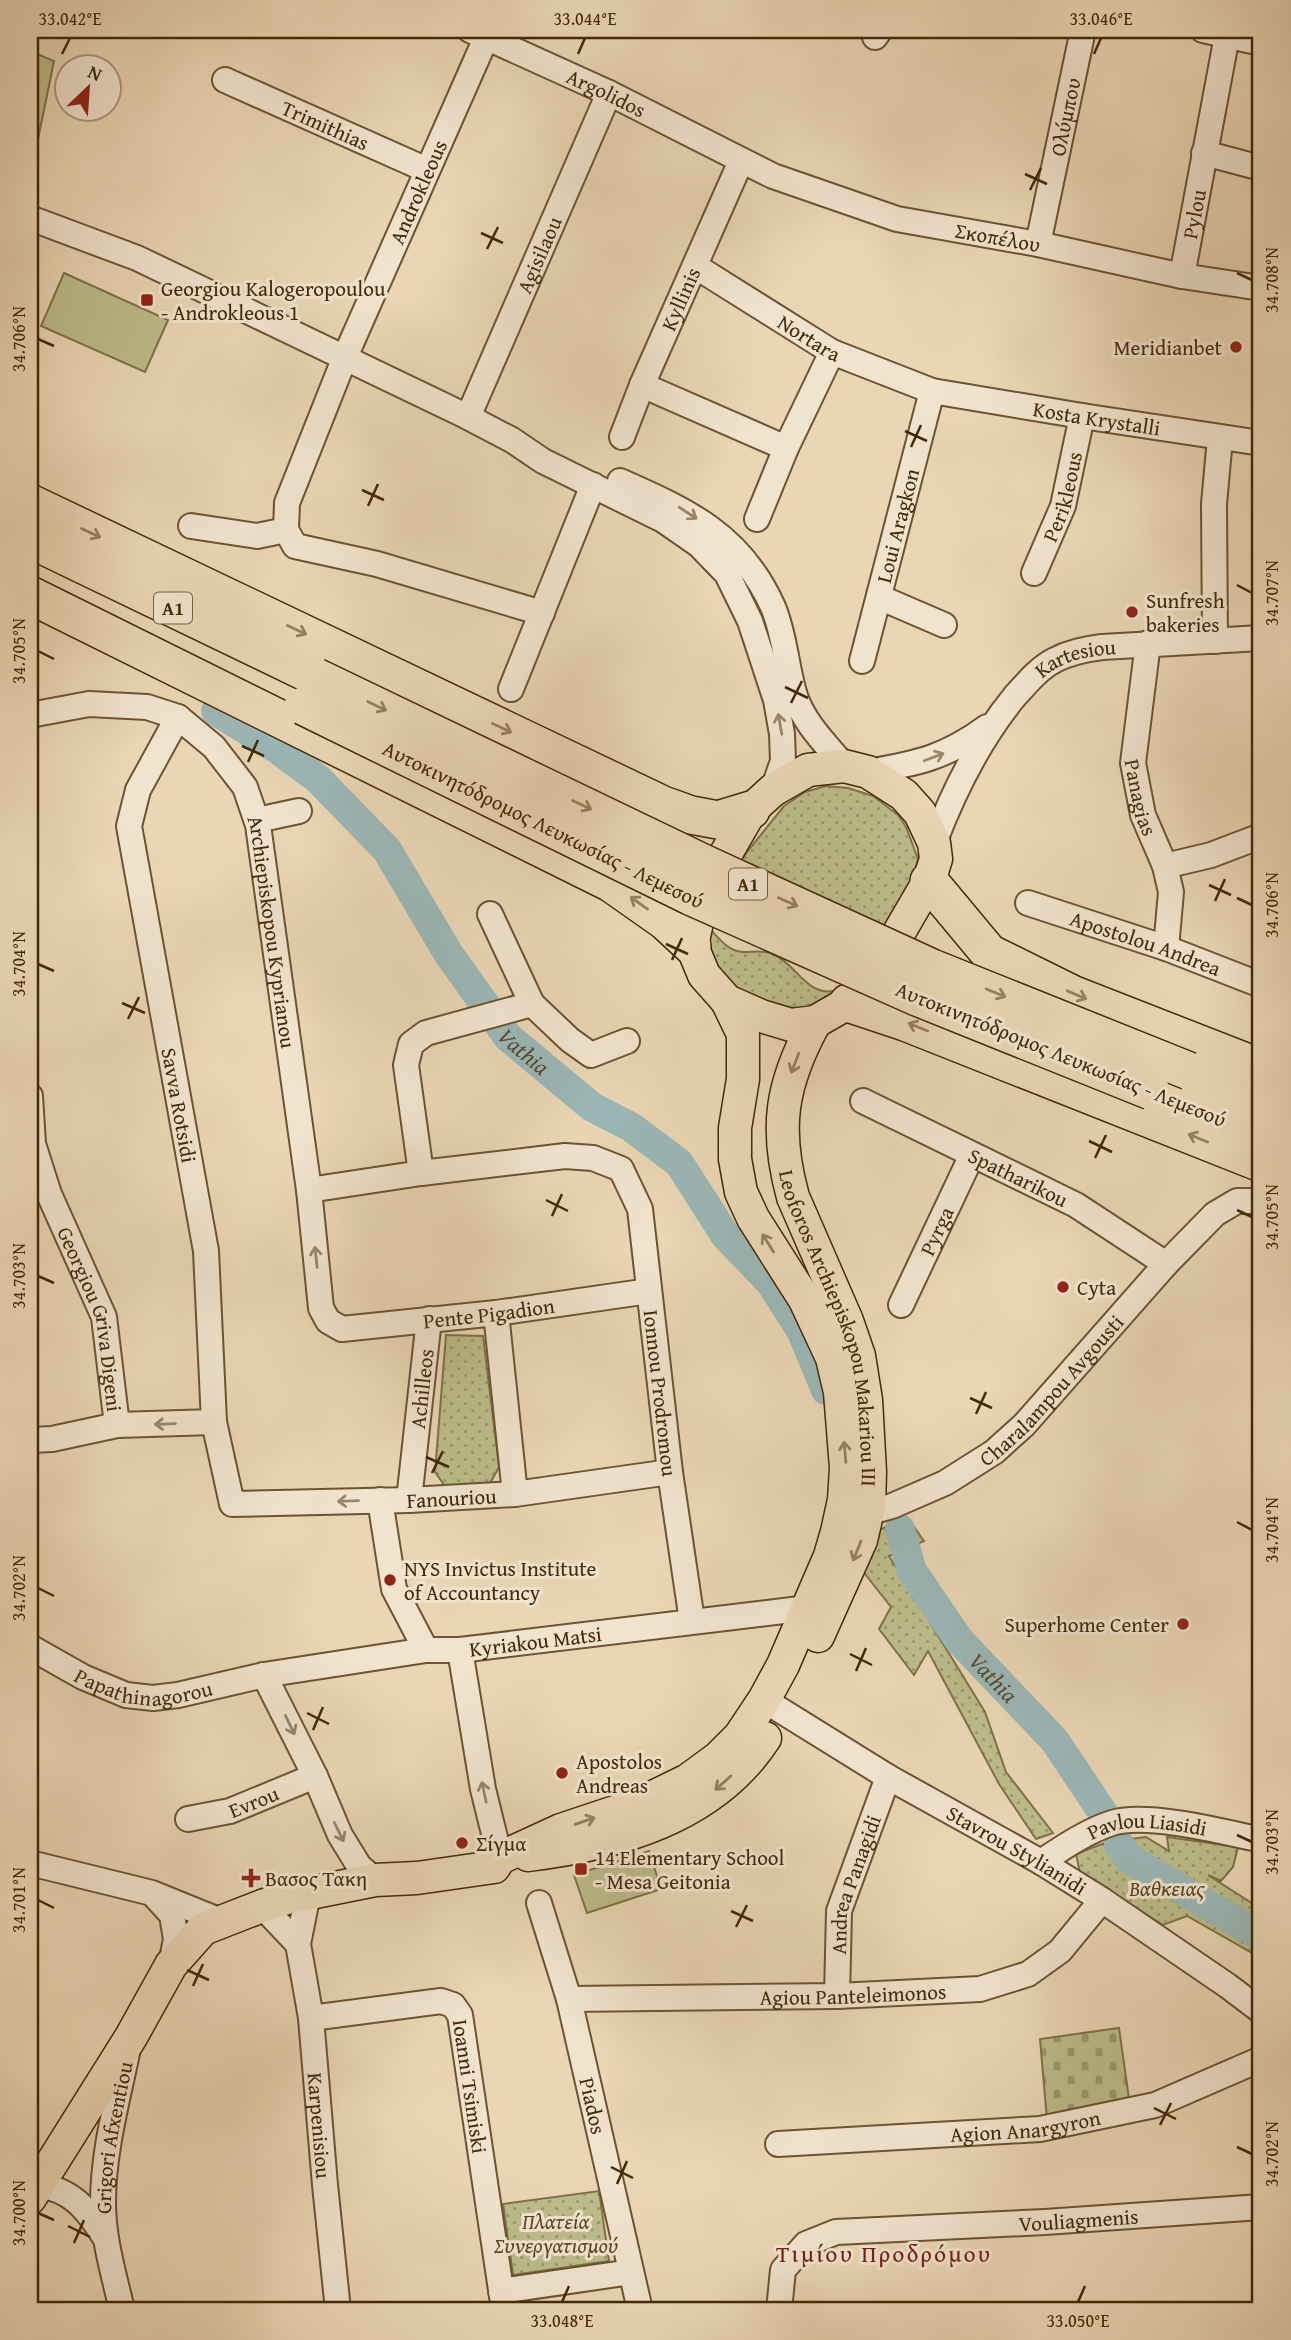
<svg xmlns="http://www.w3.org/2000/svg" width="1291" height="2340" font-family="'Gentium Book Plus',serif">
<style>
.green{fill:url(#green-dots);stroke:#7f7248;stroke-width:2}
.cemetery{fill:url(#cemetery-stones);stroke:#7f7248;stroke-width:2}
.pitch{fill:#bcbc8a;stroke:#7f7248;stroke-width:2}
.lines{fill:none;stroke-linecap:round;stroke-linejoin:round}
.river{stroke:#9bb7b7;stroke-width:30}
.minor-casing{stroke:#6c5432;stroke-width:28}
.major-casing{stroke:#422907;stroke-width:35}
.highway-casing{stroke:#422907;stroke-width:40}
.minor{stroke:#f1e4cf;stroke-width:24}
.major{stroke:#ead6b5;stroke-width:32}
.highway{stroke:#ead6b5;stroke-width:37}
.highway-bridge-casing{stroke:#422907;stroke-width:40;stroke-linecap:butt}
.highway-bridge{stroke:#ead6b5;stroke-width:37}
.oneway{stroke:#9a866b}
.oneway2{stroke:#96805e}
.ticks{fill:none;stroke:#422907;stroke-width:2.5}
.poi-dot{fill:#8f2418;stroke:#f1e4cf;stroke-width:2.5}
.labels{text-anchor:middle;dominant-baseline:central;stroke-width:6;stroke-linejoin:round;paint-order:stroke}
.shield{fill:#f1e4cf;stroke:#766143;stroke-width:2}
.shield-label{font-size:19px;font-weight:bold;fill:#422907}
.street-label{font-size:21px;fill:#422907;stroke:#f1e4cf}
.poi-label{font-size:21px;fill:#422907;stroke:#f1e4cf;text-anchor:start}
.park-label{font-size:21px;font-style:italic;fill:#5a4621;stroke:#f1e4cf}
.water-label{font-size:23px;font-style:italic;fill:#584c33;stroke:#f1e4cf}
.quarter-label{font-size:24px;letter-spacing:2px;fill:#7a1f14;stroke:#f1e4cf}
.neatline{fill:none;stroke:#422907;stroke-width:2.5}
.ticks-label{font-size:18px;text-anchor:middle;fill:#422907}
</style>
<defs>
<pattern id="green-dots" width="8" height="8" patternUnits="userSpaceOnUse" patternTransform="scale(1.75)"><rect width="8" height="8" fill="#bcbc8a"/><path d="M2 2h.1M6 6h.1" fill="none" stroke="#9a996f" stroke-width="1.8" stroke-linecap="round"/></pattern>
<pattern id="cemetery-stones" width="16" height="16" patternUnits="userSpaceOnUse" patternTransform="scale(1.75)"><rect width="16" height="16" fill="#bcbc8a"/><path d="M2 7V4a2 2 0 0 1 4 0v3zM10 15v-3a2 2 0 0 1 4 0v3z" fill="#9a996f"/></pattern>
</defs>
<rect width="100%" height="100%" fill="#ead6b5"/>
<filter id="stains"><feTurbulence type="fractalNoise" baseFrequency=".00286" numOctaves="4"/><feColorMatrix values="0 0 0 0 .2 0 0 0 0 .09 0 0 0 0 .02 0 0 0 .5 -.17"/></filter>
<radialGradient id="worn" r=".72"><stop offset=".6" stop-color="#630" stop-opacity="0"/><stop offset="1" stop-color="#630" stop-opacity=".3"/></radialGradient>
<g class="green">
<path d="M826 786 848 788 873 796 898 815 906 827 918 859 905 910 890 929 739 862 784 806 805 792Z"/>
<path d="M709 928C720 939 728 952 745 952 754 952 763 950 773 954 797 964 807 999 838 990 832 994 826 1000 820 1003 795 1016 740 1001 723 980 711 966 709 945 709 928Z"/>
<path d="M446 1335 483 1336 499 1467 488 1487 449 1492 435 1472Z"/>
<path d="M907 1517 924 1541 889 1556 985 1712 1006 1772 1053 1833 1036 1839 999 1784 928 1651 914 1675 879 1629 891 1607 862 1570 877 1531Z"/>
<path d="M1146 1837 1169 1851 1167 1837 1238 1847 1233 1867 1221 1881 1208 1875 1261 1909V1958L1187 1916 1163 1925 1080 1873 1076 1854 1107 1842Z"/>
<path d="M599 2191 609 2261 513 2275 503 2204Z"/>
</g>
<path class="cemetery" d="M1119 2028 1130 2106 1047 2120 1040 2039Z"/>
<g class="pitch">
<path d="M30 51 54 61 30 178Z"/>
<path d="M64 273 168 320 145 372 41 326Z"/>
<path d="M649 1851 661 1889 587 1913 574 1875Z"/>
</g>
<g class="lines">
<g class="river">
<path id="s1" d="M216 711 276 748 318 779 387 850 448 953 508 1037 592 1107 631 1127 679 1163 725 1235 771 1283 802 1332 826 1390"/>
<path id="s2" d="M900 1529 912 1571 959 1640 1055 1741 1105 1816"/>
<path d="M1119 1844 1128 1858 1261 1936"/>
</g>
<g class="minor-casing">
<g id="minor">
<path id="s3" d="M470 30 609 93 773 176 897 219 1038 244 1182 276 1261 288"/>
<path d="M1203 30 1261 43"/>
<path d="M875 37 880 30"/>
<path d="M486 38 345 357 287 503 286 530 295 546 377 564 542 613"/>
<path id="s4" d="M225 80 427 170"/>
<path d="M1204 153 1261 168"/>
<path d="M30 218 137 258 468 417 512 440 543 461 663 520 699 545 727 574 750 621 776 700 782 734 783 761 773 790"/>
<path id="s5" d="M1038 244 1083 30"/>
<path id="s6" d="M695 266 832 352 932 391 1082 416 1261 443"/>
<path id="s7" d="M1182 276 1227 36"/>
<path d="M642 385 786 448"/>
<path id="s8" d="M468 417 609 93"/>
<path id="s9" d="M622 437 642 385 741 161"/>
<path d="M620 481C688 511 741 535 773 607 785 635 786 667 795 696 804 723 826 744 844 766"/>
<path d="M757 519 786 448 832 352"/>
<path d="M191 526 257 536 286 530"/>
<path id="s10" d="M1034 573 1063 506 1082 416"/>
<path d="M879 597 944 625"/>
<path d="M1215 641 1214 504 1220 438"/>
<path id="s11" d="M1148 643 1133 763 1143 815 1165 866 1171 892 1166 948"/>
<path id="s12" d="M862 661 932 391"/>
<path d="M511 689 593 485"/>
<path id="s13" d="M30 715 89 704 147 707 178 717 214 747 245 787 258 825 309 1190 321 1308 328 1321 342 1329 496 1313 649 1291"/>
<path id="s14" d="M178 717 138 790 129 826 206 1251 214 1422 232 1504 409 1500 515 1494 670 1472"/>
<path d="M868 772C918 763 945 758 987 727"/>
<path d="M257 820 299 811"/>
<path id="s15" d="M934 843C954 790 979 740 1015 696 1027 683 1039 668 1055 660 1070 652 1085 649 1102 647L1261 638"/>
<path d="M1165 866 1211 855 1261 836"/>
<path id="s16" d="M1028 903 1166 948 1261 985"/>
<path d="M490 914 532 1004 570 1040 591 1055 627 1041"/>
<path id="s17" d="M30 1096 33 1144 49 1194 104 1317 117 1425"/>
<path id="s18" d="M863 1101 1076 1205 1166 1264"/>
<path d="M421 1173 406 1065 411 1044 426 1033 532 1004"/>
<path id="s19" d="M309 1190 421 1173 565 1156 593 1158 621 1169 640 1209 670 1472 692 1621"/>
<path id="s20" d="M901 1305 972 1155"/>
<path d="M496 1313 515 1494"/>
<path d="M30 1440 52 1439 117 1425 214 1422"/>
<path d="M380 1500 394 1589 426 1650"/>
<path id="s21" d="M409 1500 429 1319"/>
<path id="s22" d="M867 1513 892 1506 945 1483 994 1452 1024 1425 1166 1264 1215 1214 1237 1201H1261"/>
<path id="s23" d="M30 1647 83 1677 126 1695 153 1698 178 1695 264 1675 426 1650H460L808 1608"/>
<path d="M460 1650 483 1789 500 1858"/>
<path d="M264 1675 315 1776 340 1835 359 1866 375 1880"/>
<path id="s24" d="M764 1700 888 1777 1041 1862 1102 1900 1228 1986 1261 2011"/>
<path id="s25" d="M188 1819 230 1811 315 1776"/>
<path id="s26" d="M1041 1862C1062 1848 1087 1831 1112 1823 1146 1812 1225 1832 1261 1840"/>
<path d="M30 1863 152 1893 221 1921"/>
<path d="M153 1894 172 1915 176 1939 171 1965"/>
<path id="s27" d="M308 1894 298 1944 311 2018 325 2185 338 2310"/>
<path id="s28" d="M539 1903 569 1999 640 2310"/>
<path d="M262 1906 298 1944"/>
<path id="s29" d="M837 1996 839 1911 888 1777"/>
<path id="s30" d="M569 1999 837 1996 980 1989 1028 1974 1060 1951 1102 1900"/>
<path id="s31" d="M311 2018 441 2001 453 2005 460 2015 504 2310"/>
<path id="s32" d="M778 2144 1040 2129 1155 2105 1261 2059"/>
<path d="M38 2185C72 2190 86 2208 104 2236"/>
<path d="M501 2291 631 2272"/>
<path id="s33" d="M122 2310C114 2275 103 2239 103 2203 103 2152 117 2102 127 2053"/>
<path id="s34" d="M779 2310 783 2270 806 2244 836 2232 1045 2222 1261 2207"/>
</g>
</g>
<g class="major-casing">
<g id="major">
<path d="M844 766 868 772 904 795 920 813 934 843 936 859 929 881 869 984 848 1003 815 1022 791 1025 761 1016 727 1001 704 975 692 946 700 908 724 857 751 810 773 790 808 770Z"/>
<path id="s35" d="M815 1022C781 1084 774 1128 793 1197L847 1321 859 1356 866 1400 870 1472 869 1506 861 1540 818 1636"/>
<path d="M528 1855C617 1844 713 1818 765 1738"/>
<path d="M30 2198 131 2037 171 1965 203 1929 262 1906 290 1897 375 1880 417 1878 494 1867 500 1858 561 1830 639 1804 688 1780 718 1758 740 1736 764 1700 783 1665 830 1556 837 1532 844 1500 846 1468 840 1392 832 1358 819 1330 805 1300 753 1218 741 1192 735 1159V1128L743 1079V1034L727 1001"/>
</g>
</g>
<g class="highway-casing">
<g id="highway">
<path d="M30 503 663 805 691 815 718 820 751 810"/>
<path d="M30 539 316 677"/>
<path d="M30 595 611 883 665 921 692 946"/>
<path d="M929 881 989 953 1074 995 1261 1068"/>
<path d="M848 1003 905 1022 1261 1163"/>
<path d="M1189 1071 1261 1100"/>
<path d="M1151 1091 1261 1134"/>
</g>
</g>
<use href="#minor" class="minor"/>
<use href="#major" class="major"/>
<use href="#highway" class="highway"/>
<g class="highway-bridge-casing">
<g id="highway-bridge">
<path d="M316 677 705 864 932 968 1189 1071"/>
<path id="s36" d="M303 706 690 896 917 997 1151 1091"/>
</g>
</g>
<use href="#highway-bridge" class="highway-bridge"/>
</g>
<defs><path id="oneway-shaft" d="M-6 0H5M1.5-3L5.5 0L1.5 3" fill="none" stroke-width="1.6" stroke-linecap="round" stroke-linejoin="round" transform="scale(1.75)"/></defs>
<g class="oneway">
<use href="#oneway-shaft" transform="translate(688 513) rotate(33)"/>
<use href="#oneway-shaft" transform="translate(780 724) rotate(-100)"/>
<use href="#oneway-shaft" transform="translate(934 757) rotate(-21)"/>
<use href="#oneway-shaft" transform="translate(316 1257) rotate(-96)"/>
<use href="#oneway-shaft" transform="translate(165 1424) rotate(178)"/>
<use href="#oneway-shaft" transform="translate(348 1501) rotate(178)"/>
<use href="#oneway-shaft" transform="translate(290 1725) rotate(64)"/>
<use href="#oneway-shaft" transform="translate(484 1792) rotate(-102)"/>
<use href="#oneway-shaft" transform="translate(339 1832) rotate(64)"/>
</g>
<g class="oneway2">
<use href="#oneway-shaft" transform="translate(91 533) rotate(25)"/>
<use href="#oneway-shaft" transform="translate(297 630) rotate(25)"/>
<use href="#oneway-shaft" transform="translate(377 706) rotate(26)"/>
<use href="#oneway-shaft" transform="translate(502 728) rotate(25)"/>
<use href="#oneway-shaft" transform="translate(582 805) rotate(26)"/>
<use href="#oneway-shaft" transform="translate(788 902) rotate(24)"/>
<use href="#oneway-shaft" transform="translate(639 903) rotate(-145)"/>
<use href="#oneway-shaft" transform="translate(996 993) rotate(22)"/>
<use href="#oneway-shaft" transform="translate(1077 995) rotate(23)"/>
<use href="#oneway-shaft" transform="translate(918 1027) rotate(-158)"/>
<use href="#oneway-shaft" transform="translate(795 1063) rotate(111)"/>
<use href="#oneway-shaft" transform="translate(1198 1138) rotate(-158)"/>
<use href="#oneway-shaft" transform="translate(768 1243) rotate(-122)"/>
<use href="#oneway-shaft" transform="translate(845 1452) rotate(-95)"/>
<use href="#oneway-shaft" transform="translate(857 1551) rotate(112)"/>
<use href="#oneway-shaft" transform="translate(723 1783) rotate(138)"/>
<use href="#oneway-shaft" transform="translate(585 1821) rotate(-19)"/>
</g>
<path class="ticks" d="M62 54 70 38M578 54 585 38M1094 54 1101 38M1025 174 1047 184M1030 190 1041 168M481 233 503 243M487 249 498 227M1237 273 1252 280M38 339 54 346M905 431 927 441M911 447 921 425M362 490 384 500M368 506 378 484M1237 585 1252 593M38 651 54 659M785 687 808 698M791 703 802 681M242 746 264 756M248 762 258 740M1209 885 1231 895M1237 898 1252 905M1215 901 1225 879M666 944 688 954M672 960 682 938M38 964 54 971M122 1003 145 1013M128 1019 139 997M1089 1141 1112 1152M1095 1158 1106 1135M546 1200 568 1211M1237 1210 1252 1217M552 1216 562 1194M38 1276 54 1283M970 1398 992 1408M976 1414 986 1392M426 1457 449 1467M432 1473 443 1451M1237 1522 1252 1530M38 1588 54 1596M850 1654 872 1665M856 1671 866 1648M307 1713 329 1724M313 1730 323 1707M1237 1835 1252 1842M38 1900 54 1908M731 1911 753 1921M736 1927 747 1905M187 1970 209 1980M193 1986 203 1964M1154 2108 1176 2119M1160 2125 1171 2103M1237 2147 1252 2154M611 2167 633 2178M617 2184 627 2161M38 2213 54 2220M68 2226 90 2237M74 2243 84 2220M562 2302 569 2286M1078 2302 1085 2286"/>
<g class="poi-dot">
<rect x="140" y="293" width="14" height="14" rx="3.5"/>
<circle cx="1236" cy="347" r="7"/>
<circle cx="1132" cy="612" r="7"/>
<circle cx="1063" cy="1287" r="7"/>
<circle cx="390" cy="1580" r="7"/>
<circle cx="1183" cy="1624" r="7"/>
<circle cx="562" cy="1773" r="7"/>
<circle cx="462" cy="1843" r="7"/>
<rect x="574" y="1862" width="14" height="14" rx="3.5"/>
<path d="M247.5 1867.5h7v7h7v7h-7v7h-7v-7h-7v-7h7z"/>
</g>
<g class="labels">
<g class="shield">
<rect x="154" y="592.5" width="38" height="31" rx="5"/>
<rect x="729" y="868.5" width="38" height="31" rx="5"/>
</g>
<g class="shield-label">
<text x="173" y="608">A1</text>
<text x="748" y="884">A1</text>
</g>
<g class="street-label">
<text stroke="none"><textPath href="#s3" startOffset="150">Argolidos</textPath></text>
<text stroke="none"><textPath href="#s5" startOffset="130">Ολύμπου</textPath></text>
<text stroke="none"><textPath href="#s4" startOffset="110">Trimithias</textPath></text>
<text transform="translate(418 192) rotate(-66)">Androkleous</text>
<text stroke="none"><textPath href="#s7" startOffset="63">Pylou</textPath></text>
<text stroke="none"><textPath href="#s3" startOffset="570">Σκοπέλου</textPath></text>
<text stroke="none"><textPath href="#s8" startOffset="177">Agisilaou</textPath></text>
<text stroke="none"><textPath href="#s9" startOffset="150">Kyllinis</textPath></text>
<text stroke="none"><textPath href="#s6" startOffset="135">Nortara</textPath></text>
<text stroke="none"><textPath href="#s6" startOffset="436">Kosta Krystalli</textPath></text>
<text stroke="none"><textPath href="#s10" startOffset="82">Perikleous</textPath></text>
<text stroke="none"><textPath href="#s12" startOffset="140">Loui Aragkon</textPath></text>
<text stroke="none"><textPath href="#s15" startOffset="243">Kartesiou</textPath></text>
<text stroke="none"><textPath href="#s11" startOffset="156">Panagias</textPath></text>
<text stroke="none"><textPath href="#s36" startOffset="268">Αυτοκινητόδρομος Λευκωσίας - Λεμεσού</textPath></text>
<text stroke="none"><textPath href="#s13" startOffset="396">Archiepiskopou Kyprianou</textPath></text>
<text stroke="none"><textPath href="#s16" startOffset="124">Apostolou Andrea</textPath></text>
<text transform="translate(1061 1054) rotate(22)">Αυτοκινητόδρομος Λευκωσίας - Λεμεσού</text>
<text stroke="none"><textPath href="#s14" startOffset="404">Savva Rotsidi</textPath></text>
<text stroke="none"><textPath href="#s18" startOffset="173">Spatharikou</textPath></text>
<text stroke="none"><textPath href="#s20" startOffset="82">Pyrga</textPath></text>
<text stroke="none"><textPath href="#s13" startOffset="954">Pente Pigadion</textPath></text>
<text stroke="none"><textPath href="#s17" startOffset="234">Georgiou Griva Digeni</textPath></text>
<text stroke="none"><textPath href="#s35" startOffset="320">Leoforos Archiepiskopou Makariou III</textPath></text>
<text stroke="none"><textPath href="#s22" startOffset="226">Charalampou Avgousti</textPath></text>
<text stroke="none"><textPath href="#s21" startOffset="112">Achilleos</textPath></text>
<text stroke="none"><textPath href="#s19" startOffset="546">Ionnou Prodromou</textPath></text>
<text stroke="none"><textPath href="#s14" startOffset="1027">Fanouriou</textPath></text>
<text stroke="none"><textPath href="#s23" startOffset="522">Kyriakou Matsi</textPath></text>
<text stroke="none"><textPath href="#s23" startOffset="124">Papathinagorou</textPath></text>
<text stroke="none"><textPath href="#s25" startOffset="68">Evrou</textPath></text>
<text stroke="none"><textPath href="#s26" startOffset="116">Pavlou Liasidi</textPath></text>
<text stroke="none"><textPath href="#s24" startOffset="294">Stavrou Stylianidi</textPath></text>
<text stroke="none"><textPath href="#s29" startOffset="114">Andrea Panagidi</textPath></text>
<text stroke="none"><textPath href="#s30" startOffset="284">Agiou Panteleimonos</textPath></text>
<text stroke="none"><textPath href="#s31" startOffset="228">Ioanni Tsimiski</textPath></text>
<text stroke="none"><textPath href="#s28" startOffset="210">Piados</textPath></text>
<text stroke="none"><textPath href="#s32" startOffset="248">Agion Anargyron</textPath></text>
<text stroke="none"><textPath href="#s27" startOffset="234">Karpenisiou</textPath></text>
<text stroke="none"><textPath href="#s33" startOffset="175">Grigori Afxentiou</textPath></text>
<text stroke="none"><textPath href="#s34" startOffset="350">Vouliagmenis</textPath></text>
</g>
<g class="poi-label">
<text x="161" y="288">Georgiou Kalogeropoulou<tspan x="161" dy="24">- Androkleous 1</tspan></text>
<text x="1222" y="347" text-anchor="end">Meridianbet</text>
<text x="1146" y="600">Sunfresh<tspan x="1146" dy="24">bakeries</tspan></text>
<text x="1077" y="1287">Cyta</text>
<text x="404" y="1568">NYS Invictus Institute<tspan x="404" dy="24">of Accountancy</tspan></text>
<text x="1169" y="1624" text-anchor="end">Superhome Center</text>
<text x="576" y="1761">Apostolos<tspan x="576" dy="24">Andreas</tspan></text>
<text x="476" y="1843">Σίγμα</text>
<text x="595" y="1857">14 Elementary School<tspan x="595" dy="24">- Mesa Geitonia</tspan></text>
<text x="265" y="1878">Βασος Τακη</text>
</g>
<g class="park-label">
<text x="1167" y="1888">Βαθκειας</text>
<text x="556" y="2221">Πλατεία<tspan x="556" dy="24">Συνεργατισμού</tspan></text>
</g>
<g class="water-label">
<text stroke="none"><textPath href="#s1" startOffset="466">Vathia</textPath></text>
<text stroke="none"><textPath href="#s2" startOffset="178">Vathia</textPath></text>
</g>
<g class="quarter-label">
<text x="884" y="2253">Τιμίου Προδρόμου</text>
</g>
</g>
<rect width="1291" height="2340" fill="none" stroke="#ead6b5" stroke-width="77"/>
<g transform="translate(88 88) rotate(25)"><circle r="33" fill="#f1e4cf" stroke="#ab997f" stroke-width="2"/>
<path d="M0-5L12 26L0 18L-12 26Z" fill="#8f2418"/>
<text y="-10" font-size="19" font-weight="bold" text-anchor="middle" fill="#422907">N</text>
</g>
<rect x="38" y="38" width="1214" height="2264" class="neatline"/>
<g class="ticks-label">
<text x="70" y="25">33.042°E</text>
<text x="585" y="25">33.044°E</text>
<text x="1101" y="25">33.046°E</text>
<text transform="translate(1272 280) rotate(-90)" y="6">34.708°N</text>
<text transform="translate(19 339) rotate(-90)" y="6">34.706°N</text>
<text transform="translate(1272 593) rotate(-90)" y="6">34.707°N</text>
<text transform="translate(19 651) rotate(-90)" y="6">34.705°N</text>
<text transform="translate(1272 905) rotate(-90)" y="6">34.706°N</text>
<text transform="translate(19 964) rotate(-90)" y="6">34.704°N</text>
<text transform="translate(1272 1217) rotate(-90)" y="6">34.705°N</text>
<text transform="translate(19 1276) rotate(-90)" y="6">34.703°N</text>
<text transform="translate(1272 1530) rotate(-90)" y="6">34.704°N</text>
<text transform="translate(19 1588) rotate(-90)" y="6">34.702°N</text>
<text transform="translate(1272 1842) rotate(-90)" y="6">34.703°N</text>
<text transform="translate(19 1900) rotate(-90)" y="6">34.701°N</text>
<text transform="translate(1272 2154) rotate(-90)" y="6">34.702°N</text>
<text transform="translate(19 2213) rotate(-90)" y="6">34.700°N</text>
<text x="562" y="2327">33.048°E</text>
<text x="1078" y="2327">33.050°E</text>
</g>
<rect width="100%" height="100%" filter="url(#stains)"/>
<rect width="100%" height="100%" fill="url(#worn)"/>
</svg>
